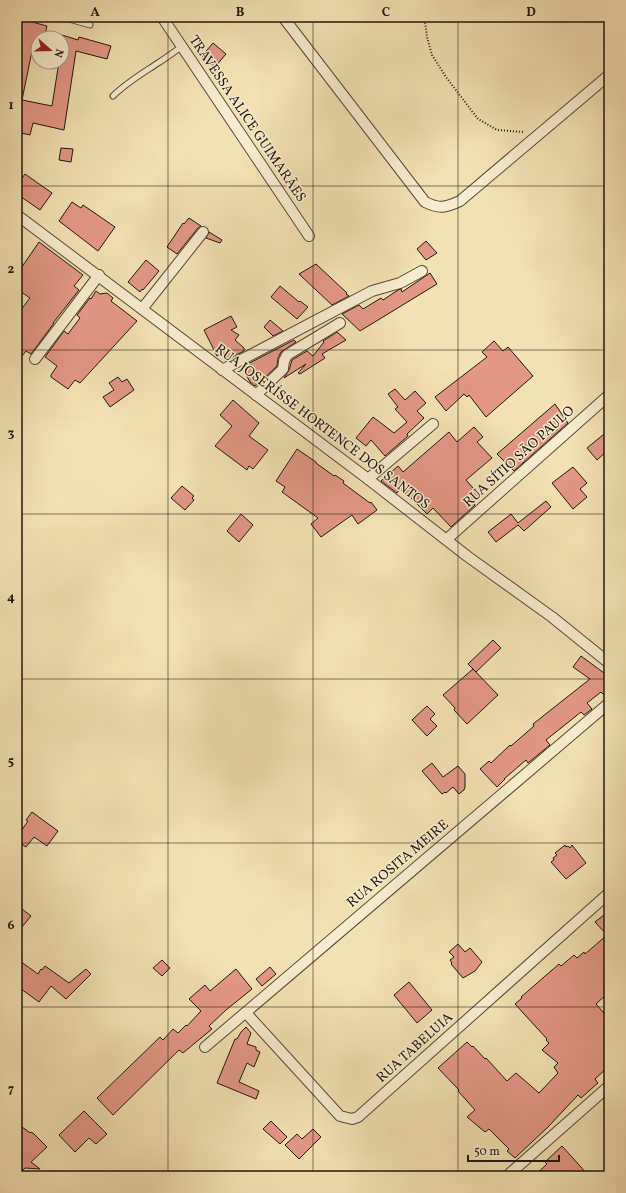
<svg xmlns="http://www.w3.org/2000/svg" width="626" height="1193" font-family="Vollkorn,serif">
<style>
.building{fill:#e39886;stroke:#20170d}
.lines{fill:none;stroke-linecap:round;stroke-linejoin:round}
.service-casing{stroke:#544a36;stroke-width:7}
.minor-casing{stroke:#544a36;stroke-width:12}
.path{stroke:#20170d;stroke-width:2;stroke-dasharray:1 2;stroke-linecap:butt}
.service{stroke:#f7eccd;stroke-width:5}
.minor{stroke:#f7eccd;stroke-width:10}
.grid{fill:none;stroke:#20170d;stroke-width:1;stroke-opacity:0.55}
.labels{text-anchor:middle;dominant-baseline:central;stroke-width:3;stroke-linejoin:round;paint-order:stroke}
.street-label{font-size:14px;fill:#20170d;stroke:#f7eccd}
.neatline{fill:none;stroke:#20170d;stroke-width:1.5}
.grid-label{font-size:13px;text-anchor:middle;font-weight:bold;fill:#20170d}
</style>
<rect width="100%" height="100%" fill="#f2e1b2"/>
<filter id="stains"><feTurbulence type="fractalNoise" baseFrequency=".005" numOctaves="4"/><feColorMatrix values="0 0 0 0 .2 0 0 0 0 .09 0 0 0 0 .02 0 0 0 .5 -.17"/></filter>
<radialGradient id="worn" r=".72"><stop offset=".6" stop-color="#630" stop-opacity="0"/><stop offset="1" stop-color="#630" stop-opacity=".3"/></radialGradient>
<g class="building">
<path d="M17 18 47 26 44 38H38V52L32 51 22 100 52 106 59 62H62V35L78 40 79 37 111 46 107 59 76 51 64 130 33 123 30 135 17 132Z"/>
<path d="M213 43 226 54 215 67 202 56Z"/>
<path d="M61 148 73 149 71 162 59 160Z"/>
<path d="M25 174 52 193 40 210 17 194V185Z"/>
<path d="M72 202 81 208 83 205 115 227 98 251 59 221Z"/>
<path d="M189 218 201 226 198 228 177 254 167 247 183 223 184 224Z"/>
<path d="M209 232 222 240 220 243 206 238Z"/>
<path d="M426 241 437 253 426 260 417 249Z"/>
<path d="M39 242 83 275 74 286 79 290 53 323H54L31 354 26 351 17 362V315L30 298 17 289V274Z"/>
<path d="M146 260 159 271 143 290 142 289 140 292 128 282Z"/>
<path d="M316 264 347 293 346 294 349 296 332 305 299 274Z"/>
<path d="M430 273 437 284 360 331 342 314 359 305 363 309 381 298 383 300 398 290 401 289 402 292Z"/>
<path d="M280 286 299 302 300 301 308 307 297 319 271 297Z"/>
<path d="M96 291 100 294 107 293 113 298 111 301 137 321 80 383 75 380 68 389 51 377V375L57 366 45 357 64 331 68 334 80 318 77 315 90 298 91 299Z"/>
<path d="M231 316 237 327 231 330 239 335 235 340 244 348V351L228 359 220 354 217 356 204 330Z"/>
<path d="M270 320 283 331 273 336 264 327Z"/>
<path d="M337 332 346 340 322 354 325 358 300 374 298 373 306 364 284 378 289 370 292 360 307 351 313 356 324 342 323 341Z"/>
<path d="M294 340 296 342 281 352 278 358 277 366 261 381 260 380 255 386 250 382 242 367Z"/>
<path d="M494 341 503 351 508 347 533 376 486 417 469 395 467 397 464 394 446 411 435 397 487 357 482 352Z"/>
<path d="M118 377 122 382 127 379 134 390 110 407 103 397 114 390 109 383Z"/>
<path d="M395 389 405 400 415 391 426 403 417 411 424 418 407 434 408 436 385 456 371 440 366 446 356 438 373 417 394 433 407 422 395 409 398 407 388 394Z"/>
<path d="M233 400 259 423 249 436 268 450 253 469 249 466 247 470 215 446 232 426 220 415Z"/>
<path d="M555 404 568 423 514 471 497 454Z"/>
<path d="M474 427 483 437 477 442 492 458 466 480 480 496 473 502 475 505 451 527 433 508 427 514 412 499 400 489 397 493 381 481 398 466 403 472 449 432 457 442Z"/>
<path d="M609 430V449L597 460 587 448Z"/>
<path d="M297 449 316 462V463L334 476 335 475 344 481 343 483 370 503 371 502 377 510 358 524 352 515 321 537 311 524 318 518 282 492 285 487 276 481Z"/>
<path d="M573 467 587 483 580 489 587 497 573 509 552 483Z"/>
<path d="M182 486 194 496 192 498 194 500 185 510 171 498Z"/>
<path d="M546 501 551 507 524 531 518 525 496 542 488 532 511 514 518 523Z"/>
<path d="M241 514 253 525 239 542 227 531Z"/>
<path d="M493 640 501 648 476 672 468 664Z"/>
<path d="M581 656 604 673 609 680V697H606L601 692 587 703 592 709 584 715 581 712 546 740 550 745 528 763 526 760 504 779H505L497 787 480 769 489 761 491 763 510 745 511 746 534 726 533 724 590 679 573 667Z"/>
<path d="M473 669 498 695 467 724 454 710 455 708 443 695Z"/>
<path d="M427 706 435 714 430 719 437 726 427 736 412 720Z"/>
<path d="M432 763 443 777 458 766 465 774V787L464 790 459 794 453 787 446 793 445 792 442 794 422 771Z"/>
<path d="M32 812 58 831 47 846 34 837 26 847 17 841V837L28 821 26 820Z"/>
<path d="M565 845 566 847 568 846 570 848 572 845 586 863 566 879 551 862 554 860 553 858 557 855 555 853Z"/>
<path d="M17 905 31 916 17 933Z"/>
<path d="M609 911V992L596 1004 609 1019V1066L595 1079 598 1083 581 1098 578 1095 548 1127 515 1158 507 1151 509 1149 489 1129 485 1132 467 1117 475 1110 458 1091 459 1090 438 1068 467 1042 472 1047 473 1046 485 1059 486 1058 507 1081 516 1073 539 1093 558 1073 554 1067 558 1063 542 1050 549 1043 546 1040 547 1039 515 1004 522 998 521 997 559 964 561 966 574 955 577 958 584 952 585 954 607 935 595 922Z"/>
<path d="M458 944 465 952 470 948 482 962 475 971 463 978 451 964 452 963 450 960 454 957 449 952Z"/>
<path d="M17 959 38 974 41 969 42 970 45 966 69 983 86 969 91 974 66 999 51 986 39 1002 17 986Z"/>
<path d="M162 960 170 968 162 976 153 968Z"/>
<path d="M270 967 276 974 262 986 256 979Z"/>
<path d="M236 969 252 989 226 1010 209 1026 212 1029 183 1053 179 1050 113 1115 97 1098 160 1037 163 1040 173 1029 178 1033 186 1025 187 1026 201 1011 189 999 205 985 210 991Z"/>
<path d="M409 982 432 1010 417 1023 394 995Z"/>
<path d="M246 1027 251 1033 247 1044 256 1047V1050L260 1052 254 1067 247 1063 239 1082 259 1091 256 1099 217 1083 235 1039H237L241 1032Z"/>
<path d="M84 1111 107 1134 96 1144 89 1138 75 1152 59 1135Z"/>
<path d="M271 1121 287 1137 280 1144 263 1129Z"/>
<path d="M22 1127 29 1132 33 1133 47 1147 31 1162 40 1169 25 1168 23 1170 17 1166V1134Z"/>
<path d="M313 1129 321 1137 299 1159 285 1145 297 1134 302 1139Z"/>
<path d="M562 1146 589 1176H534L547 1164 545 1162Z"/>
</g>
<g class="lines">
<g class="service-casing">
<g id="service">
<path d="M62 17 90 25"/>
<path d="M113 96C126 83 143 73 158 63 166 58 174 52 181 47"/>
</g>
</g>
<g class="minor-casing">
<g id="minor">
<path d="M162 17 309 236"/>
<path d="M283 17 425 202C439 209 445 208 460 201L609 75"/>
<path d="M17 215 368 479 467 556 552 617 609 663"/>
<path d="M142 309 203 232"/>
<path d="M35 359 99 275"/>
<path d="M222 370 372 291 400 283 422 271"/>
<path d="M256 395 283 369 284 361 287 355 340 323"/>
<path d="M368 479 433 424"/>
<path d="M447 539 609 395"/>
<path d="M246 1013 340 1116 352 1119 358 1117 609 893"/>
<path d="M205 1047 609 703"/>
<path d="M507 1176 609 1086"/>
</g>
</g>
<path class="path" d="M427 17 425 22 427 37 432 55 446 77 478 119 497 130 524 132"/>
<use href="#service" class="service"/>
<use href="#minor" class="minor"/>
</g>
<path class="grid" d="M168 17V1176M313 17V1176M458 17V1176M17 186H609M17 350H609M17 514H609M17 679H609M17 843H609M17 1007H609"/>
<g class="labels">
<g class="street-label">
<text transform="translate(247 119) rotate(56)">TRAVESSA ALICE GUIMARÃES</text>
<text transform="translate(322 427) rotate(37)">RUA JOSERÍSSE HORTENCE DOS SANTOS</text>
<text transform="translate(519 457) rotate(-42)">RUA SÍTIO SÃO PAULO</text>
<text transform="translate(398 864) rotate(-40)">RUA ROSITA MEIRE</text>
<text transform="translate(415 1048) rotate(-42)">RUA TABELUIA</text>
</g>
</g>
<rect width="626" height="1193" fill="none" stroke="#f2e1b2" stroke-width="44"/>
<g transform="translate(50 50) rotate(110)"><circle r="19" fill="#f7eccd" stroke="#a19780"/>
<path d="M0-3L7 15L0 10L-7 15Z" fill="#8f2418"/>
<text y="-6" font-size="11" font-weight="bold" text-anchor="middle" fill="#20170d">N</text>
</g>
<path d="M468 1155v6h91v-6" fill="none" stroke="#20170d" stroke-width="2"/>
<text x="474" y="1155" font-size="12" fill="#20170d" stroke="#f7eccd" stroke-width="3" paint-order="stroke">50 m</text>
<rect x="22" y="22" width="582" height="1149" class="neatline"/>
<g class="grid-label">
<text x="95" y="16">A</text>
<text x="240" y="16">B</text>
<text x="386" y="16">C</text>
<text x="531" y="16">D</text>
<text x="11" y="109">1</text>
<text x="11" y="273">2</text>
<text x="11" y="437">3</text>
<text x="11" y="601">4</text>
<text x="11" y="765">5</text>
<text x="11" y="929">6</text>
<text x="11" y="1093">7</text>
</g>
<rect width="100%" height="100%" filter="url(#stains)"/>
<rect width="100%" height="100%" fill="url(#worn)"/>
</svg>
